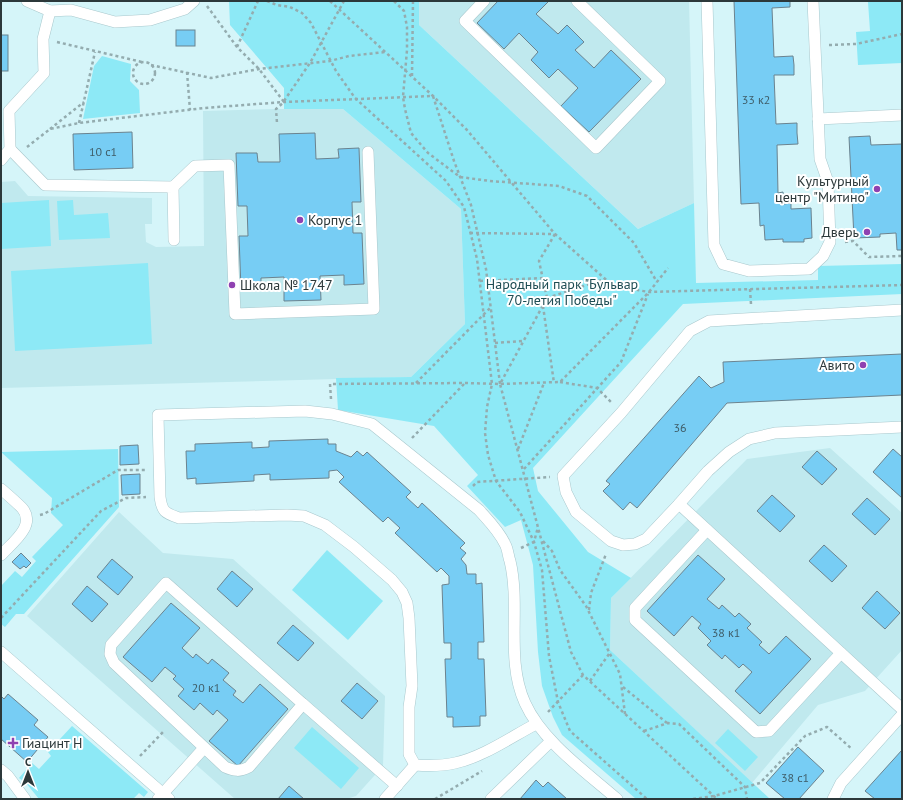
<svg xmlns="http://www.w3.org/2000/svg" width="903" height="800" font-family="'PT Sans',sans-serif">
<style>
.built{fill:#c0e9ee}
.green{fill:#8de9f6}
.building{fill:#77cdf4;stroke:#6b838f}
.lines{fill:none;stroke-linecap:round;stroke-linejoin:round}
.lane-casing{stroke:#a9c8cd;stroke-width:12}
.path{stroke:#94acaf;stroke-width:2.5;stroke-dasharray:3 3;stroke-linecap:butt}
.lane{stroke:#fff;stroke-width:11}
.poi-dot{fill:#8f41b1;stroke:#fff;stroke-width:1.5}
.labels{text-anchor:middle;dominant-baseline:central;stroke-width:4;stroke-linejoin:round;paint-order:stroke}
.number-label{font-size:12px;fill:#3f5d68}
.poi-label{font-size:14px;fill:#2c383a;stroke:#fff;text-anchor:end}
.park-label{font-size:14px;fill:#1e4d54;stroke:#fff}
</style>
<rect width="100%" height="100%" fill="#d5f5f9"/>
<g class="built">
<path d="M419 1H689L694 203 638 229 419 25Z"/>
<path d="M276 109H343L461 209 465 324 411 377 1 388V182L15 181 28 196 152 198V224H145L146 242 156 247 204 246 203 111Z"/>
<path d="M830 448 902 513V650L865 691 818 705 752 783 610 650 611 598 747 459Z"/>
<path d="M119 512 163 553 233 559 385 696 383 766 356 796 346 799H235L27 616Z"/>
</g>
<g class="green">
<path d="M229 1H419V25L638 229 694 203 696 283 818 280V266L902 264V294L683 304 533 468 538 491 588 552 631 578 611 598 610 650 770 799H636L562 735 553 717 542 686 538 652 533 565 521 520 505 527 467 486 478 475 434 426 338 410 336 378 411 377 465 324 461 209 343 109H284V88L230 25Z"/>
<path d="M902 1V63L858 65 856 32 870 31 868 2Z"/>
<path d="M102 56 131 64 130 81 139 90 140 113 83 119 94 66Z"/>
<path d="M49 200 51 246 1 249V203Z"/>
<path d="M73 200 74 215 108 213 110 238 59 240 57 201Z"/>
<path d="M148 263 152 344 15 351 11 271Z"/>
<path d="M118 449 119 507 24 614H16L5 627 1 624V586L15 571 22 577 36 561 32 557 63 525 51 513 52 498 1 452Z"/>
<path d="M327 550 383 601 348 640 292 590Z"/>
<path d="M72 726 148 792 144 797 139 793 133 799H39L26 783 19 778 32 763 39 769 51 756 48 752Z"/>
<path d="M312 727 359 768 341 789 294 748Z"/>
<path d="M728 729 758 757 745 771 715 743Z"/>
</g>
<g class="building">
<path d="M498 1H549L536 14 558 34 567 25 584 42 575 50 594 68 611 50 641 79 589 132 561 106 578 88 558 69 549 78 531 60 538 52 519 33 504 49 477 23Z"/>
<path d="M734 1H790V7L772 8 774 57 793 56 794 65V75H774L776 124 797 123V133L798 144 777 145 778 193 783 192 784 204 791 203V209L811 208 812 238 804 239V242H783V239L765 240 764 225 760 226 759 203 741 204Z"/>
<rect x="176" y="30" width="19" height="16"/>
<rect x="1" y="35" width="7" height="36"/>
<path d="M132 132 133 168 74 170 73 134Z"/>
<path d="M315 133 316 159 339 158 338 149 359 148 361 202H352L353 233H362L364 284 344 285V275L320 276 321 300 284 301V277L261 278V288L241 289 239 236H248L247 206H238L236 153H257L258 162H280L279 134Z"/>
<path d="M870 136 871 145 902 144V250H897L896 233 880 234V237L854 238 849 137Z"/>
<path d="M902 354V395L727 403 637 508 630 502 623 510 603 491 610 484 606 481 699 376 711 388 724 382 723 362Z"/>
<path d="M328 439V444H336V451L351 457 357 451 363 456 367 452 411 492 406 497 418 508 422 503 465 543 460 548 466 553 461 559 466 565 467 574H476V584L482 583 484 642H478V659H484L486 716H480V726L453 727V717H447L445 659H451V643H444L442 585 449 584V576L441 568 437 572 395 533 400 528 388 517 383 522 339 482 344 477 337 470 329 471V478L270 480V474L254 475V481L196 484V478L187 479 186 451H195V444L252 442V448L269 447V441Z"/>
<path d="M138 445 139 464 120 465V446Z"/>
<path d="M893 449 902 457V498L873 472Z"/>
<path d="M817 451 837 469 822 485 802 467Z"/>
<path d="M140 474V494L122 495 121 475Z"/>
<path d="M772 495 795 516 780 532 757 511Z"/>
<path d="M867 498 890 519 875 535 852 514Z"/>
<path d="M824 545 847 566 832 582 809 561Z"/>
<path d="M21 553 31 563 26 568 24 566 20 569 12 562Z"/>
<path d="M698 555 725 579 707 599 719 609 722 605 735 617 739 613 751 624 747 628 762 642 759 645 769 654 786 636 811 659 760 714 735 691 752 672 743 664 739 668 725 655 722 659 707 645 711 641 698 628 701 624 692 616 674 636 647 611Z"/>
<path d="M112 559 133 577 118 595 97 577Z"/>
<path d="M232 571 253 589 237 607 217 589Z"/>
<path d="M87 586 108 604 92 622 72 604Z"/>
<path d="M877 591 900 613 885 629 862 608Z"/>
<path d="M171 603 200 628 182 648 193 658 196 654 208 664 212 659 229 673 223 680 236 691 233 695 243 703 260 684 288 709 238 766 209 741 228 720 217 710 213 715 200 703 194 710 178 696 184 689 173 679 176 676 165 667 152 682 123 657Z"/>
<path d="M293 625 314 643 298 661 277 643Z"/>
<path d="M357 683 378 701 362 719 341 701Z"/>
<path d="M8 694 38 720 34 725 48 737 27 762 1 739V696L4 699Z"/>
<path d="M798 747 824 771 799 799H785L766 783Z"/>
<path d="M902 750V799H875L865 791Z"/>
<path d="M536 780 543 787 548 782 567 799H520Z"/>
<path d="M289 786 304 799H278Z"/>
</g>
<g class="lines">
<g class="lane-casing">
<g id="lane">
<path d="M484 1 465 21 596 148 660 81 577 1"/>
<path d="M707 1 714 245 723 264 749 271 809 269 823 256 830 242 828 182 820 159 813 1"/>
<path d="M50 11 71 10 115 22 150 20 185 9 194 1"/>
<path d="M818 119 902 115"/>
<path d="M10 149 45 185 173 187 174 240"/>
<path d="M1 160 10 149 9 111 44 73 43 39 50 11 27 1"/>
<path d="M173 187 195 166 229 165 235 314 374 309 368 152"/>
<path d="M902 310 709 321 690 331 621 413 563 476 566 492 576 512 611 541 623 545 635 544 646 539 679 504 708 471 729 452 749 439 775 433 902 427"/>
<path d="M1 489C8 495 16 502 22 508 37 525 12 543 1 555"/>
<path d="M679 504 902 709"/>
<path d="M707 530 635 608V620L756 732 769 731 841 653"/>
<path d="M166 583 303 704 249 767C240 772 234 771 225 767L114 663 110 654 111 645Z"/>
<path d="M1 652 169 799"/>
<path d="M303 704 397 786"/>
<path d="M536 724C511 737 483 757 455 763 442 766 428 766 415 765L409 754V707L412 686 409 618 407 603 402 592 392 580 354 547 325 525 304 516 287 515 179 518C165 513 162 512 160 497L158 415 305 411 332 414 372 424 479 510C488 520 499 531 505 544 508 549 508 556 510 561 521 607 505 659 525 703 542 741 586 772 617 799"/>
<path d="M1 770 8 776 25 799"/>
<path d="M158 799 204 748"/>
<path d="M385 799 415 765"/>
<path d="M491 799 551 741"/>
<path d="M833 799 841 783 902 715"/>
</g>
</g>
<g class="path">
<path d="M267 1 277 5 290 7 302 13 311 23 336 71 355 98 446 181 464 207 477 259 492 384 487 407 485 433 488 455 496 481 520 512 534 542 542 570 549 656 558 702 570 731 647 799"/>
<path d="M330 1 433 96 467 130 555 234 613 286 649 292 902 285"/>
<path d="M394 1 404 11 407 27V50L403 97 405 109 411 133 428 153 460 177 490 181 559 186 587 196 634 243 657 282"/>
<path d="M207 6 237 47 259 69 284 102 276 109 277 123"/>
<path d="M57 42 142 62"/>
<path d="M829 45 856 44 902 34"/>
<path d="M237 47 258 1"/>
<circle cx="144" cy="73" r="11"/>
<path d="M151 65 211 78 259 69 330 61 349 56 385 52"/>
<path d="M187 72 190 110"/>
<path d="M412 76 413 1"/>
<path d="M284 101 310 63 344 1"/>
<path d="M79 123 95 52"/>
<path d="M50 129 84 102"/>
<path d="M27 147 50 129 79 123 204 108 284 102 433 96 454 161 471 205 486 269 500 384"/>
<path d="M470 233 554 234"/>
<path d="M555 234 539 261 547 298 500 384 571 652 583 675 717 799"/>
<path d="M845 242 853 241 869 257 902 256"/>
<path d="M480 281 543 278"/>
<path d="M750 289 751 304"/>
<path d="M547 298 605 279"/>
<path d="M543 306 554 383"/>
<path d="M495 343 522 341"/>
<path d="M560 382 597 388 611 402"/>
<path d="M416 383 491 307"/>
<path d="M331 399 330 384 466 383 500 384 560 382 649 292 668 268"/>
<path d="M412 438 465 383"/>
<path d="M518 449 544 383"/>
<path d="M524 469 621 362 648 294"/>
<path d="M473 486 477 482 550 477"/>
<path d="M40 515 44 514 118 470H145"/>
<path d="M543 541 552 551 560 570 586 606 620 674 625 714"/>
<path d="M521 548 534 542 538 527"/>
<path d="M589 610 591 593 606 554"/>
<path d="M1 618 101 511 126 498 146 497"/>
<path d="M590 681 609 654"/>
<path d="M623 687 667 723"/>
<path d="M548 712 583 675"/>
<path d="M644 731 668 723 679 724 745 787 747 799"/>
<path d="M140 756 164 731"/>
<path d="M435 799 482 771"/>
<path d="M693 799 714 796 760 783 805 736 827 727 852 749"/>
</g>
<use href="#lane" class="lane"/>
</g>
<g class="poi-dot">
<circle cx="877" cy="189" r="4"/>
<circle cx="300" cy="220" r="4"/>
<circle cx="867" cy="232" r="4"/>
<circle cx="232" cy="285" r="4"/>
<circle cx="863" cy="365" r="4"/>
<path d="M11 737h4v4h4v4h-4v4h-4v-4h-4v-4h4z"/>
</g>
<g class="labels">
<g class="number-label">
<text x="756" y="99">33 к2</text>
<text x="103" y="151">10 с1</text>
<text x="680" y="427">36</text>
<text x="726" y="632">38 к1</text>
<text x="206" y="687">20 к1</text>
<text x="795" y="777">38 с1</text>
</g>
<g class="poi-label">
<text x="869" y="181">Культурный<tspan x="869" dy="16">центр "Митино"</tspan></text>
<text x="308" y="220" text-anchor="start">Корпус 1</text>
<text x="859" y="232">Дверь</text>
<text x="240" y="285" text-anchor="start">Школа № 1747</text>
<text x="855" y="365">Авито</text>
<text x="22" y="743" text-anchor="start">Гиацинт Н</text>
</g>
<g class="park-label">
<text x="562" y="284">Народный парк "Бульвар<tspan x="562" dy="16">70-летия Победы"</tspan></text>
</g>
</g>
<rect width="903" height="800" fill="none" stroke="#2c383a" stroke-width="4"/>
<g transform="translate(28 772)" stroke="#ffffff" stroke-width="3" paint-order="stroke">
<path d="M0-3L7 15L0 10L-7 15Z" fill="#2c383a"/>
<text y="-6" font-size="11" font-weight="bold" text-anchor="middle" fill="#2c383a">С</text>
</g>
</svg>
